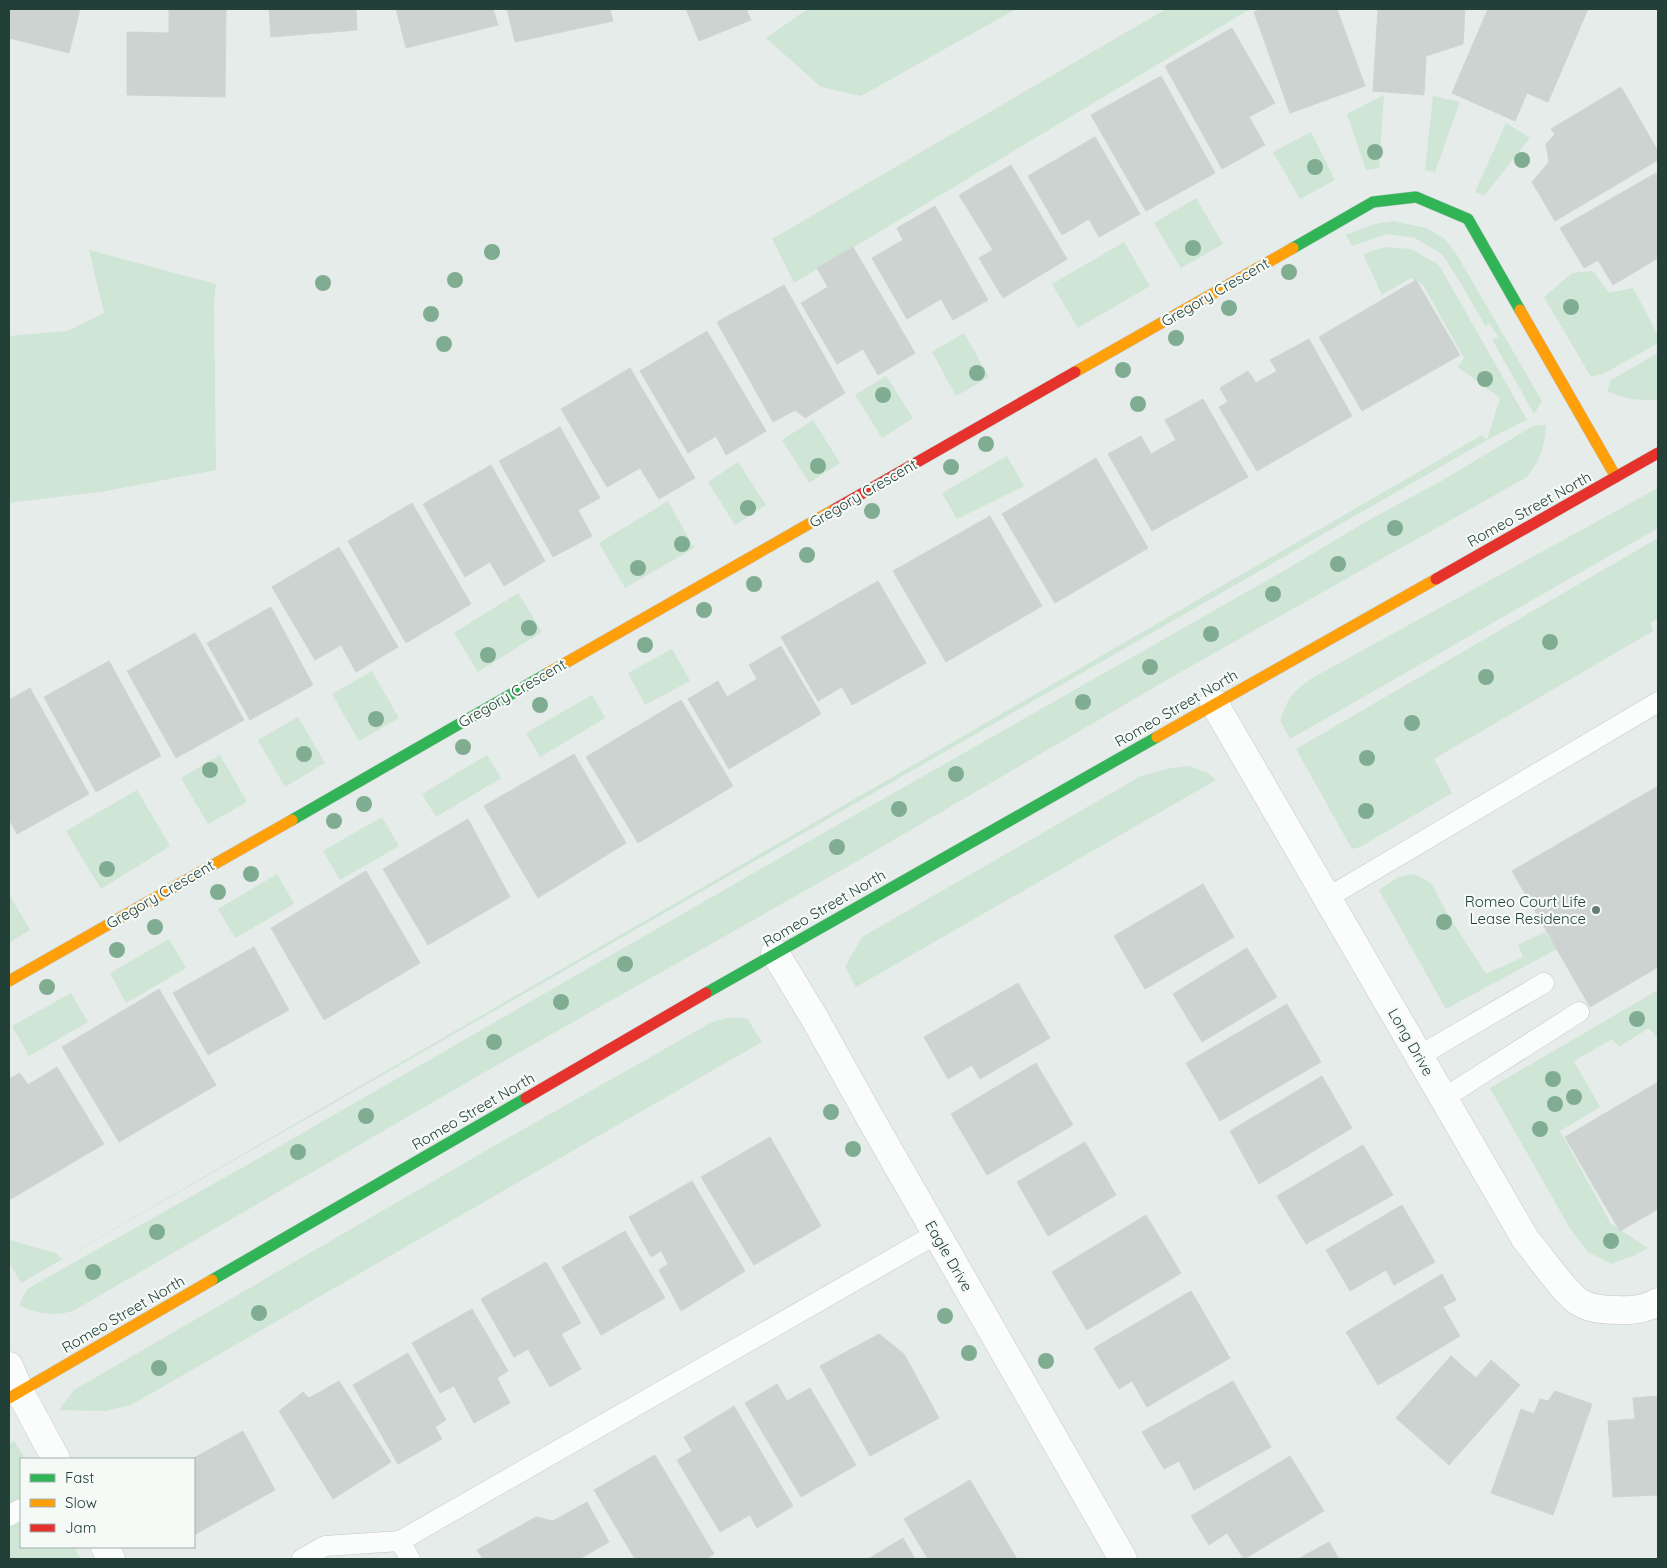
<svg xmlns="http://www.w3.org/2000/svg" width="1667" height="1568" font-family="Quicksand,sans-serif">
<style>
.green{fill:#cfe5d6}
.building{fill:#cdd3d0;stroke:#cfd5d2}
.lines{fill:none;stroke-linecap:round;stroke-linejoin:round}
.lane-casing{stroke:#c3c9c6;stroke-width:21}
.street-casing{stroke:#c3c9c6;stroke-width:29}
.fast-casing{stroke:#c2c9c6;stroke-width:12}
.slow-casing{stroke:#c2c9c6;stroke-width:12}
.jam-casing{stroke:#c2c9c6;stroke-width:12}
.lane{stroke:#fbfcfc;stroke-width:20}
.street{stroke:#fbfcfc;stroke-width:28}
.fast{stroke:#30b455;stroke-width:11}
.slow{stroke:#ff9f0a;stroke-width:11}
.jam{stroke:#e5322d;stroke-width:11}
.tree{fill:#80ac92}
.poi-dot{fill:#677c76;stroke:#f5faf7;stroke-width:2}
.labels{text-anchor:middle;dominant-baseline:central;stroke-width:4.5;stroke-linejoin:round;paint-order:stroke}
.street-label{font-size:15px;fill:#234038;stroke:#f5faf7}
.poi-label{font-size:15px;fill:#234038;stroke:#f5faf7;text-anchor:end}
</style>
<rect width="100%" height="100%" fill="#e6ece9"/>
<g class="green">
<path d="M808 9H1016L861 96 821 87 766 38Z"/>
<path d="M1166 9H1250L794 283 772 239Z"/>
<path d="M1384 95 1379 168 1366 170 1347 114Z"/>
<path d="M1433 96 1460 102 1435 172 1425 170Z"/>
<path d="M1506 123 1530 138 1484 196 1475 192Z"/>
<path d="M1311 132 1335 180 1300 199 1273 152Z"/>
<path d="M1196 198 1223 244 1181 268 1154 223Z"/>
<path d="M1393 221 1426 228 1445 239 1457 255 1542 401 1534 414 1492 339 1498 337 1489 323 1486 327 1460 282 1442 254 1415 238 1387 234 1352 246 1346 235 1375 224Z"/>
<path d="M1124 242 1150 286 1078 328 1052 284Z"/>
<path d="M1385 247 1411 249 1439 265 1527 420 1487 440 21 1283 9 1262V1240L56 1253 62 1259 1482 435 1487 440 1500 398 1458 367 1464 358 1423 285 1411 278 1382 295 1363 254Z"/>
<path d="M89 250 216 284 214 302 216 470 106 491 9 503V336L67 331 104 313Z"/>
<path d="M1593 271 1609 293 1633 288 1658 335V343L1603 374 1591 377 1544 297 1572 273Z"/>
<path d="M964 333 989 377 956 396 932 352Z"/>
<path d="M1658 353V399C1643 402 1621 398 1607 391L1611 380Z"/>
<path d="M886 376 913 418 882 438 855 395Z"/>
<path d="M813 420 840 463 809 483 782 440Z"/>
<path d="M1546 425C1545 445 1540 461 1527 477L1177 674 861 859 483 1073 73 1311C53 1316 38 1315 19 1305L27 1289 247 1165 797 848 1287 569 1369 520 1443 480 1533 426Z"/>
<path d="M1007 456 1024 486 957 519 942 493Z"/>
<path d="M738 462 766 505 735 525 708 482Z"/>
<path d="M1658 488V528L1290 739 1280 720C1289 696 1293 691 1314 677Z"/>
<path d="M668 501 694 548 625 588 599 543Z"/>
<path d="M1658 538V619L1650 623 1653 631 1434 759 1452 793 1360 847 1352 849 1296 749Z"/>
<path d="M518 593 542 632 478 672 454 633Z"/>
<path d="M672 649 690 681 645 705 628 673Z"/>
<path d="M372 671 399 718 359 741 332 694Z"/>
<path d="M592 695 605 718 540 757 526 733Z"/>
<path d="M298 717 325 763 285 787 258 740Z"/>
<path d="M220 755 247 802 208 824 181 778Z"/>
<path d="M487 755 501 778 436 817 422 794Z"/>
<path d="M1188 766 1208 773 1216 780 856 987 845 967 862 937 1141 776 1166 769Z"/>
<path d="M137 790 170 846 101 889 66 831Z"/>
<path d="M382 817 399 846 340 880 323 851Z"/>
<path d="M277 874 294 904 235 938 218 909Z"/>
<path d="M1414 874 1431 883 1447 913 1486 974 1523 957 1518 945 1545 932 1557 949 1446 1009 1379 890 1398 877Z"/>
<path d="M9 894 30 930 9 943Z"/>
<path d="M169 939 186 968 126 1003 110 973Z"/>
<path d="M1658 990V1039L1649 1028 1619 1047 1612 1039 1574 1061 1600 1107 1560 1131 1611 1224 1648 1248 1635 1255 1611 1264 1588 1252 1571 1230 1490 1088Z"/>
<path d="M71 993 88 1022 29 1056 12 1026Z"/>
<path d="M728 1018H747L762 1042 131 1405 106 1411 59 1410 74 1390 499 1143 712 1022Z"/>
<path d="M14 1441 25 1459H21V1547H74L81 1559H9V1444Z"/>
</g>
<g class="building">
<path d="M9 9H80L69 53 9 38Z"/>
<path d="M169 9H226L225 97 127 95V32L169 33Z"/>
<path d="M269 9H356L357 30 271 37Z"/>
<path d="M396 9H493L498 25 406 48Z"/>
<path d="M507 9H610L613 21 515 42Z"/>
<path d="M686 9H746L751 20 699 41Z"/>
<path d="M1263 9H1337L1365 86 1290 113 1254 12Z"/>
<path d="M1378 9H1465L1463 44 1426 56 1424 95 1373 91Z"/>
<path d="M1488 9H1588L1548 102 1527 93 1515 121 1452 93Z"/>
<path d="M1232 28 1275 103 1249 117 1265 145 1222 169 1165 66Z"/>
<path d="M1161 76 1215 173 1146 211 1091 115Z"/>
<path d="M1621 87 1658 151V160L1555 221 1532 182 1549 162 1546 144 1555 134 1551 129Z"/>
<path d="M1095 137 1140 214 1099 237 1089 219 1062 235 1028 176Z"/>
<path d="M1011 165 1067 259 1003 298 979 258 993 250 959 195Z"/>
<path d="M1656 173 1658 177V258L1613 285 1598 260 1584 268 1560 228Z"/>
<path d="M935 206 988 300 953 320 941 299 907 319 872 258 903 240 897 228Z"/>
<path d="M853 247 915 353 878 375 863 349 837 364 801 303 828 287 817 268Z"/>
<path d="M1416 280 1460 355 1362 411 1319 337Z"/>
<path d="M784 285 845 393 805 418 795 410 773 422 717 322Z"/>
<path d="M707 331 766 431 726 455 716 436 688 453 640 371Z"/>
<path d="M1309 339 1352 416 1257 471 1219 407 1228 402 1220 388 1248 371 1256 383 1277 371 1270 360Z"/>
<path d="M630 368 695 478 659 499 640 468 607 487 561 409Z"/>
<path d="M1203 399 1248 477 1152 531 1108 454 1141 436 1151 454 1176 440 1165 420Z"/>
<path d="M560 427 600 498 578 510 592 536 553 557 499 461Z"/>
<path d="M1096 458 1148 548 1055 603 1002 514Z"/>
<path d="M491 465 545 561 504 586 490 562 465 577 423 504Z"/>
<path d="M412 503 471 604 406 643 348 541Z"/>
<path d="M990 516 1042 606 946 662 893 571Z"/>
<path d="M339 547 398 647 356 672 341 645 315 660 272 587Z"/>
<path d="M878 581 926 663 852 705 842 687 818 701 781 637Z"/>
<path d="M271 607 313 685 250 720 207 643Z"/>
<path d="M195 633 244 720 176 758 127 671Z"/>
<path d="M781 646 821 714 729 769 688 699 718 681 727 697 757 679 749 665Z"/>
<path d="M109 661 161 756 96 792 44 697Z"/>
<path d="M30 688 89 794 17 834 9 819V700Z"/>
<path d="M681 700 733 786 638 843 586 757Z"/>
<path d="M574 754 626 843 538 898 484 806Z"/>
<path d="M1658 786V967L1590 1007 1512 871Z"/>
<path d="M468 819 510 897 428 945 383 869Z"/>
<path d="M366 871 420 963 324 1020 271 928Z"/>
<path d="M1203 884 1234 937 1145 989 1114 936Z"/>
<path d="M254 947 289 1010 208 1055 173 993Z"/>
<path d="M1247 948 1277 997 1202 1042 1173 994Z"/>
<path d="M1018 983 1050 1038 980 1079 972 1065 948 1079 924 1037Z"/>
<path d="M159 989 216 1085 119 1142 62 1047Z"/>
<path d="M1287 1004 1321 1062 1220 1121 1186 1063Z"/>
<path d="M1036 1063 1073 1125 987 1175 951 1114Z"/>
<path d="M57 1067 104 1144 11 1199 9 1194V1079L20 1073 28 1085Z"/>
<path d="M1322 1076 1352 1128 1259 1184 1230 1131Z"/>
<path d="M1658 1082V1209L1620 1231 1565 1137Z"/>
<path d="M770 1137 821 1226 754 1265 701 1177Z"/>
<path d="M1085 1142 1116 1195 1048 1236 1017 1182Z"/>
<path d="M1363 1145 1393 1195 1306 1244 1277 1196Z"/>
<path d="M692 1181 745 1271 681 1311 659 1270 668 1264 661 1251 651 1257 629 1217Z"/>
<path d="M1402 1205 1435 1262 1394 1285 1386 1270 1350 1291 1326 1250Z"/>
<path d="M1146 1215 1181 1273 1087 1330 1052 1272Z"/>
<path d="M625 1231 665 1298 601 1335 562 1267Z"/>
<path d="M546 1262 581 1323 561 1334 581 1369 550 1387 528 1349 514 1357 481 1299Z"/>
<path d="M1442 1274 1456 1300 1443 1307 1460 1336 1378 1385 1346 1332Z"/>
<path d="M1191 1291 1230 1358 1147 1407 1132 1381 1119 1389 1094 1348Z"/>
<path d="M472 1309 508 1371 497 1378 510 1403 474 1423 454 1386 440 1393 412 1343Z"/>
<path d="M879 1334 904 1354 939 1418 870 1456 820 1366Z"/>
<path d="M408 1353 446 1420 435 1427 442 1439 398 1464 353 1385Z"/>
<path d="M1451 1356 1476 1378 1491 1360 1520 1385 1449 1465 1396 1418Z"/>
<path d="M339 1381 391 1462 333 1499 279 1411 303 1392 309 1398Z"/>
<path d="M1233 1381 1271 1447 1194 1490 1179 1461 1164 1469 1142 1432Z"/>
<path d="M777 1384 787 1401 810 1388 856 1465 801 1497 745 1403Z"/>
<path d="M1555 1391 1592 1404 1553 1515 1491 1493 1521 1409 1534 1414 1540 1399 1548 1401Z"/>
<path d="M1658 1396V1495L1613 1497 1608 1421 1635 1419 1633 1398Z"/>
<path d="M734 1406 793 1506 757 1528 750 1515 720 1532 677 1460 692 1451 684 1437Z"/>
<path d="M243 1431 275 1490 194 1535V1459H192Z"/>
<path d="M655 1455 714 1554 706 1559H635L594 1490Z"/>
<path d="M1290 1456 1324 1511 1244 1559 1227 1533 1209 1545 1191 1516Z"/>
<path d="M970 1480 1017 1559H928L904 1519Z"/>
<path d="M587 1502 609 1542 581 1558 582 1559H483L477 1550 536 1517 553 1521Z"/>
<path d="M903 1538 915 1559H868Z"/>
<path d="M1329 1542 1339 1559H1298Z"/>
</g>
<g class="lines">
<g class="lane-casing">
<g id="lane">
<path d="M1327 898 1658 702"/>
<path d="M1419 1056 1544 983"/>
<path d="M1444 1098 1579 1012"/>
<path d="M9 1516 21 1509"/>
<path d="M302 1559 325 1546 400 1541"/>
<path d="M410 1559 400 1541 936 1234"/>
</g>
</g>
<g class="street-casing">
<g id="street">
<path d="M1214 703 1526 1240C1540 1256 1563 1291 1579 1302 1590 1309 1604 1310 1617 1310 1631 1311 1646 1309 1658 1302"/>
<path d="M775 953 815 1019 873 1123 1123 1559"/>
<path d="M9 1366 20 1392 56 1459"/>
<path d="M105 1547 111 1559"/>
</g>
</g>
<g class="fast-casing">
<g id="fast">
<path d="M1293 248 1373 202 1416 197 1468 219 1520 310"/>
<path d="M292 820 548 673"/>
<path d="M706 993 1157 737"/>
<path d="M212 1280 526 1098"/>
</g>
</g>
<g class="slow-casing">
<g id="slow">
<path d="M1520 310 1616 477"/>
<path d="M1075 372 1293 248"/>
<path d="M548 673 835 509"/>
<path d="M1157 737 1436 579"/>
<path d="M9 981 292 820"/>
<path d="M9 1398 212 1280"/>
</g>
</g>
<g class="jam-casing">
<g id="jam">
<path d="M835 509 1075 372"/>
<path d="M1436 579 1658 453"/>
<path d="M526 1098 706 993"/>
</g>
</g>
<use href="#lane" class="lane"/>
<use href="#street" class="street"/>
<use href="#fast" class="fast"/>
<use href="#slow" class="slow"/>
<use href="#jam" class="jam"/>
</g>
<g class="tree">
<circle cx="1375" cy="152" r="8"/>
<circle cx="1522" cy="160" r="8"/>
<circle cx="1315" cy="167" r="8"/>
<circle cx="1193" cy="248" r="8"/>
<circle cx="492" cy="252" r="8"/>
<circle cx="1289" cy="272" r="8"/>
<circle cx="455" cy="280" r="8"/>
<circle cx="323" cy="283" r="8"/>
<circle cx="1571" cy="307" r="8"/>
<circle cx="1229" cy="308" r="8"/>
<circle cx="431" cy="314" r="8"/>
<circle cx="1176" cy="338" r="8"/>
<circle cx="444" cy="344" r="8"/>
<circle cx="1123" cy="370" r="8"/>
<circle cx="977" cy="373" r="8"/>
<circle cx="1485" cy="379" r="8"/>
<circle cx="883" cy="395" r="8"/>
<circle cx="1138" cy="404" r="8"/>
<circle cx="986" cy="444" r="8"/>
<circle cx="818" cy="466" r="8"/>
<circle cx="951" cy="467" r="8"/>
<circle cx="748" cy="508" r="8"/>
<circle cx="872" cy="511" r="8"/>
<circle cx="1395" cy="528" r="8"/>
<circle cx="682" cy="544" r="8"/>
<circle cx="807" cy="555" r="8"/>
<circle cx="1338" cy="564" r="8"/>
<circle cx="638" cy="568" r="8"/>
<circle cx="754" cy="584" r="8"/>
<circle cx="1273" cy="594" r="8"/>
<circle cx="704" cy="610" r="8"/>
<circle cx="529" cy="628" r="8"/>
<circle cx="1211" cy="634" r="8"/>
<circle cx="1550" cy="642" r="8"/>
<circle cx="645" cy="645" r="8"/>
<circle cx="488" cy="655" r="8"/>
<circle cx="1150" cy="667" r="8"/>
<circle cx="1486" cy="677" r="8"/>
<circle cx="1083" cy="702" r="8"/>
<circle cx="540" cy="705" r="8"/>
<circle cx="376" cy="719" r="8"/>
<circle cx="1412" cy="723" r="8"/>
<circle cx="463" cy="747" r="8"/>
<circle cx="304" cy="754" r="8"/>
<circle cx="1367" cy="758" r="8"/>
<circle cx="210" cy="770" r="8"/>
<circle cx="956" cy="774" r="8"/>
<circle cx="364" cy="804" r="8"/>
<circle cx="899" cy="809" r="8"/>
<circle cx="1366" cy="811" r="8"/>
<circle cx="334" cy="821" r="8"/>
<circle cx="837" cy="847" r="8"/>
<circle cx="107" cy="869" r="8"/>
<circle cx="251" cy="874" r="8"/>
<circle cx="218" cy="892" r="8"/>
<circle cx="1444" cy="922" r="8"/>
<circle cx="155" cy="927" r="8"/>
<circle cx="117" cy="950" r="8"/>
<circle cx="625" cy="964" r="8"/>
<circle cx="47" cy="987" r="8"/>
<circle cx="561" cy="1002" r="8"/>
<circle cx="1637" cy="1019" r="8"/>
<circle cx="494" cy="1042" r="8"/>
<circle cx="1553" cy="1079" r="8"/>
<circle cx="1574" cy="1097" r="8"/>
<circle cx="1555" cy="1104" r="8"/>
<circle cx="831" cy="1112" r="8"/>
<circle cx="366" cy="1116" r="8"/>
<circle cx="1540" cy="1129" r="8"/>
<circle cx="853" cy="1149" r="8"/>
<circle cx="298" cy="1152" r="8"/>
<circle cx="157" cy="1232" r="8"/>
<circle cx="1611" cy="1241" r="8"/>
<circle cx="93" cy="1272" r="8"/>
<circle cx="259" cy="1313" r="8"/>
<circle cx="945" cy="1316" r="8"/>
<circle cx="969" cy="1353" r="8"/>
<circle cx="1046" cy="1361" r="8"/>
<circle cx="159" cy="1368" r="8"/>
</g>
<circle class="poi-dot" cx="1596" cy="910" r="5"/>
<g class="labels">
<g class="street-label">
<text transform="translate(1215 292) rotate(-30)">Gregory Crescent</text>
<text transform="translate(863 493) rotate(-30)">Gregory Crescent</text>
<text transform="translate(1529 509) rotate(-29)">Romeo Street North</text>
<text transform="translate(512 693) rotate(-30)">Gregory Crescent</text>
<text transform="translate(1176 708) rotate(-30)">Romeo Street North</text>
<text transform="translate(160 894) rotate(-30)">Gregory Crescent</text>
<text transform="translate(824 908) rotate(-30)">Romeo Street North</text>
<text transform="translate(1411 1042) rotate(60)">Long Drive</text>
<text transform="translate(473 1111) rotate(-30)">Romeo Street North</text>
<text transform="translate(949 1256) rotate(60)">Eagle Drive</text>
<text transform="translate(123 1314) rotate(-30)">Romeo Street North</text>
</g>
<g class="poi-label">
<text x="1586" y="901">Romeo Court Life<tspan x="1586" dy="17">Lease Residence</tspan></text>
</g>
</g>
<rect width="1667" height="1568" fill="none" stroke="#234038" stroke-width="20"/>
<rect x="20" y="1458" width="175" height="90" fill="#f5faf7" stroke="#a1b0ab"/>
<rect x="30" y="1474" width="25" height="8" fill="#30b455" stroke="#a1b0ab"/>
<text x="65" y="1483" font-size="15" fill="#234038">Fast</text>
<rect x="30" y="1499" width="25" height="8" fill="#ff9f0a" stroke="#a1b0ab"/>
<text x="65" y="1508" font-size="15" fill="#234038">Slow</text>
<rect x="30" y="1524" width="25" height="8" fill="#e5322d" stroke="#a1b0ab"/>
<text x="65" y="1533" font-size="15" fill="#234038">Jam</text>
</svg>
